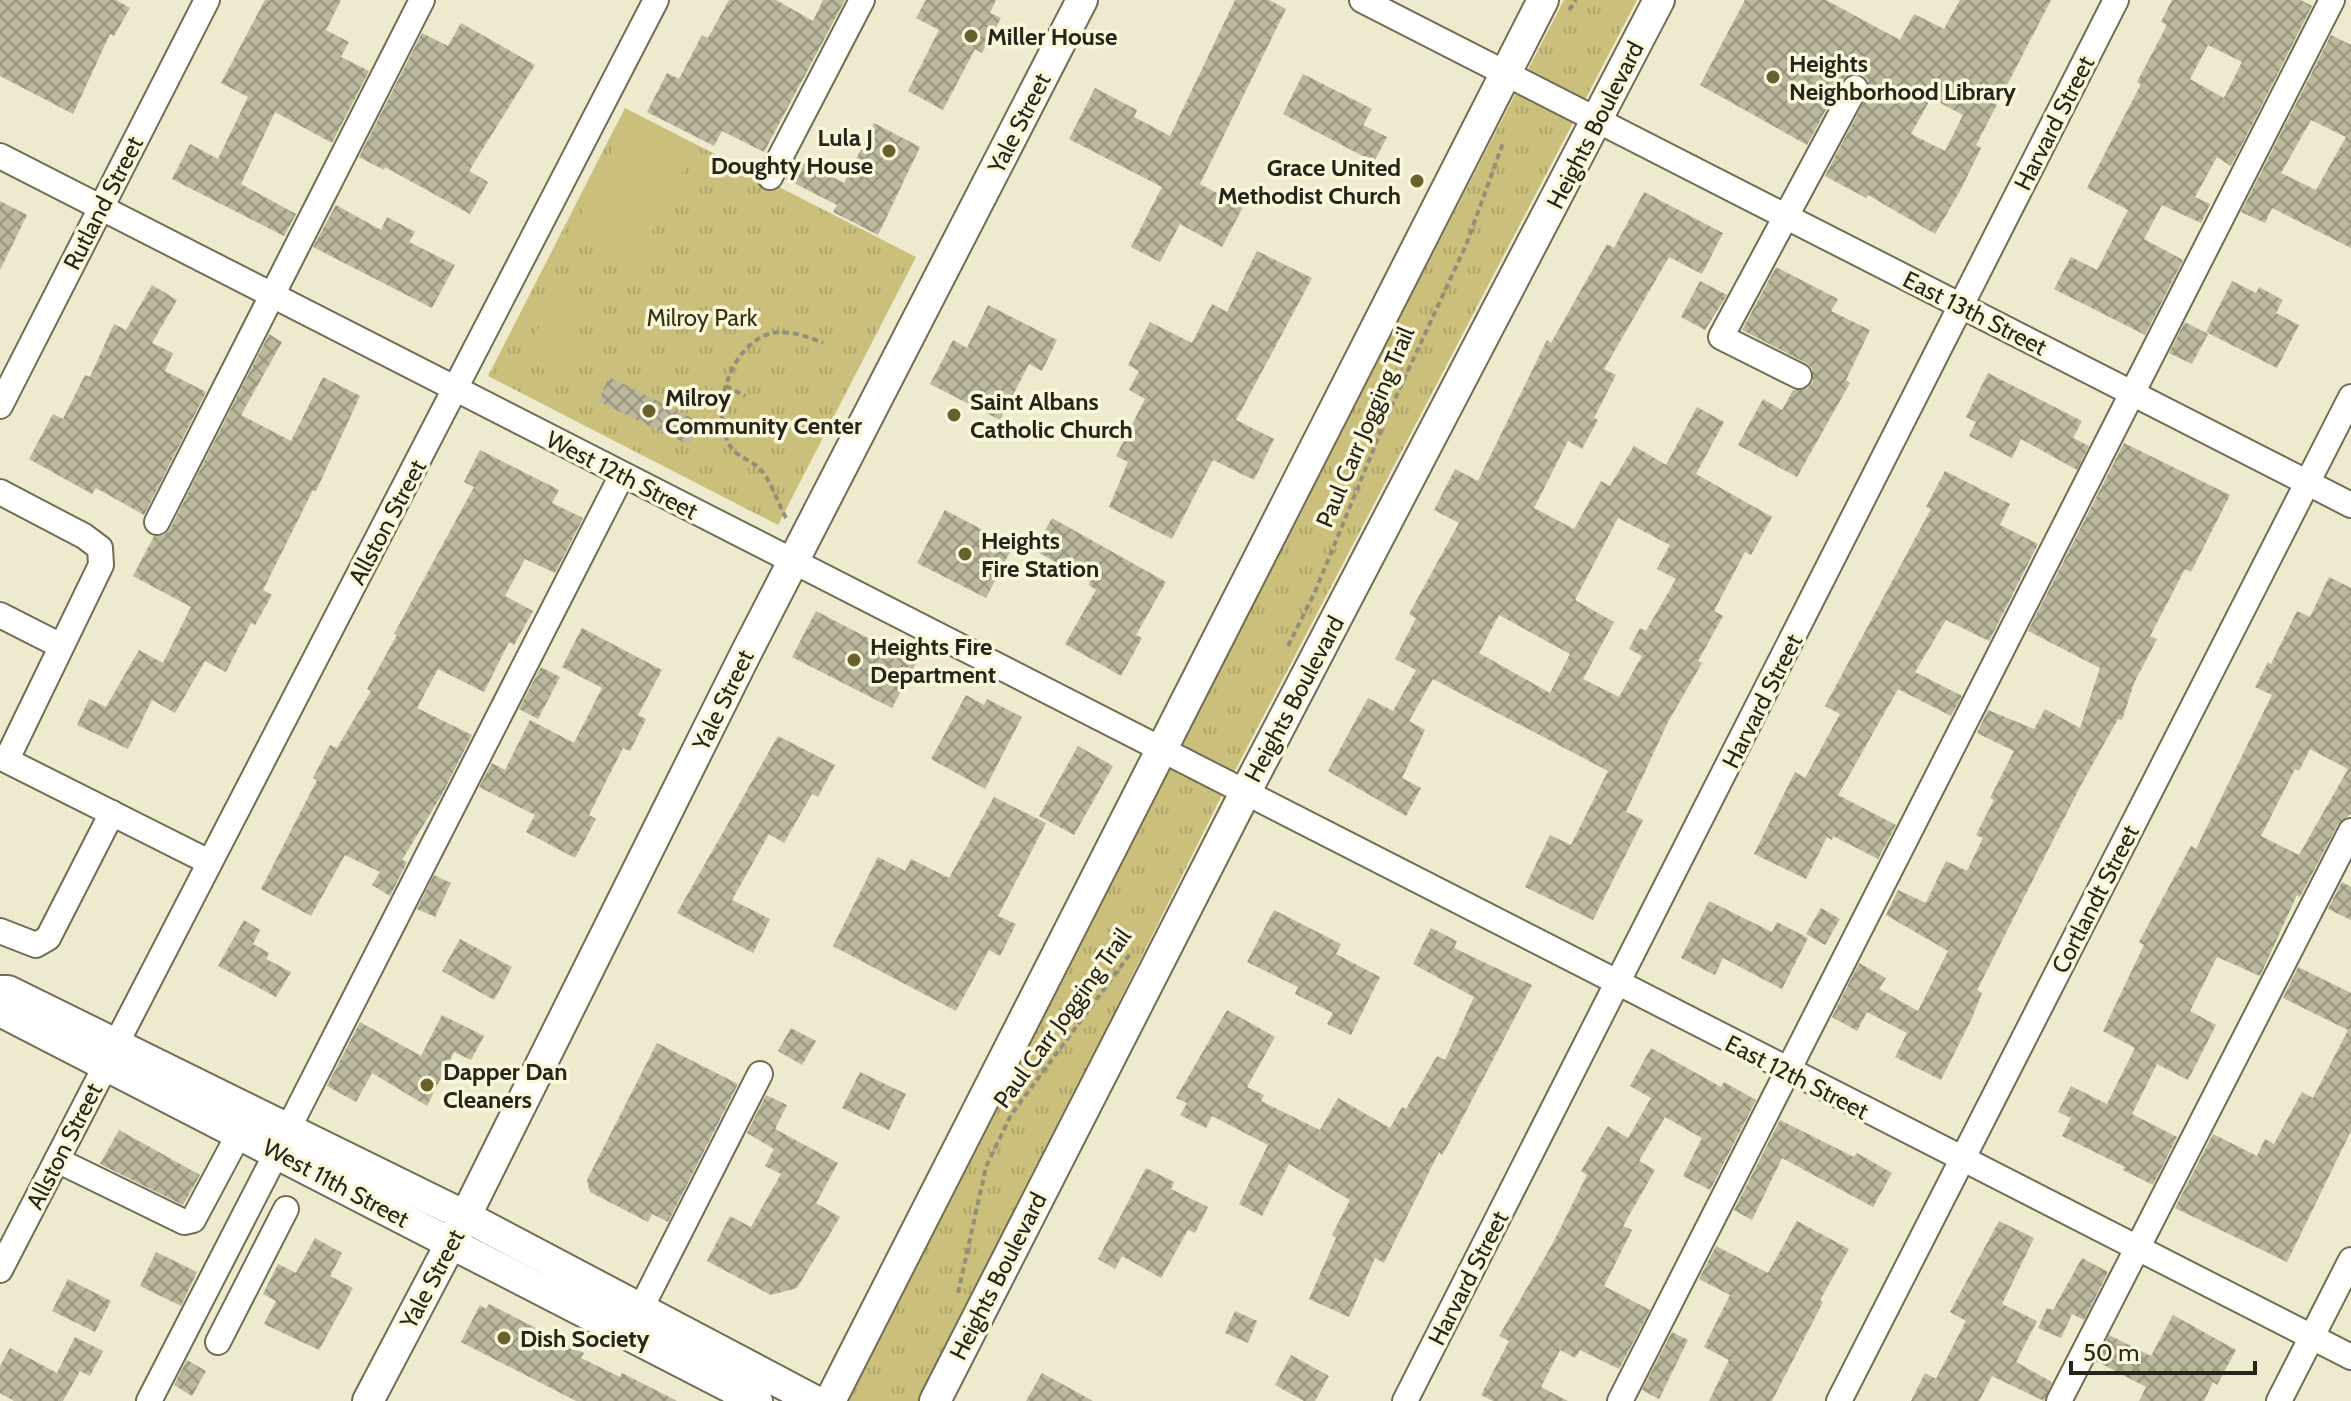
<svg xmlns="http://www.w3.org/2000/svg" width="2351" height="1401" font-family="Cabin,sans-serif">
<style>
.grass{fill:url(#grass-tufts)}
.pitch{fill:#cbc07b}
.building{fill:url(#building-cross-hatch);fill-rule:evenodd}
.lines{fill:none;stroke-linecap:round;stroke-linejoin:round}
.minor-casing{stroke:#716d55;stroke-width:28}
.major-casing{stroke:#716d55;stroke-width:34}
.path{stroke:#928f7c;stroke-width:4;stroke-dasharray:6 4;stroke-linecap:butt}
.minor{stroke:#fff;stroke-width:24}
.major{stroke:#fff;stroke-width:30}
.poi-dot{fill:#69612d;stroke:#fbf7db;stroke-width:3}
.labels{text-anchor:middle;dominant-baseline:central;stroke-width:7;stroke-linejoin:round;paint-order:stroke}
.poi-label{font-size:24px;font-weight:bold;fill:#26251b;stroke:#fbf7db;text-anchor:start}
.street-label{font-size:24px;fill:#26251b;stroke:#fbf7db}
.park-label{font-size:24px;fill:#373211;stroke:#fbf7db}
</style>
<defs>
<pattern id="grass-tufts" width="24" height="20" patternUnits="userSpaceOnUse" patternTransform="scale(2)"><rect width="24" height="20" fill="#cbc07b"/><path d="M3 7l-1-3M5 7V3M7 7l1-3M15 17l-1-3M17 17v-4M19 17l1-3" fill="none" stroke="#aea56a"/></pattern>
<pattern id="building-cross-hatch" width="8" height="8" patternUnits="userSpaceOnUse" patternTransform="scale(2)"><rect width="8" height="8" fill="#bbb89d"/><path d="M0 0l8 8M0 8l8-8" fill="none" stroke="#98957f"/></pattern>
</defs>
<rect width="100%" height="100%" fill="#eeeace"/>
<g class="grass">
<path d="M1564 0H1637L1217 805 921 1401H848L1185 733Z"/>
<path d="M625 108 916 257 778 525 488 376Z"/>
</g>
<g class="pitch">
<path d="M631 117 694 149 634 267 571 235Z"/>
<path d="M556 295 589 312 556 376 523 358Z"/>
</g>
<g class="building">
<path d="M0 0H116L130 8 114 36 110 34 73 114 0 76Z"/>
<path d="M265 0H341L326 30 349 42 341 57 369 71 332 143 275 112 241 184 296 214 284 236 172 179 190 144 218 159 248 97 221 83Z"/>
<path d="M729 0H776L813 21 823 0H845L764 152 722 131 714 146 647 112 667 73 679 79 702 35 708 38Z"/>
<path d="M926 0H996L990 13 1001 18 982 53 975 49 943 110 908 91 939 30 916 18Z"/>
<path d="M1235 0H1269L1286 9 1200 184 1243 207 1222 247 1180 224 1160 262 1131 247 1162 187 1069 139 1095 88 1137 110 1134 117 1170 136Z"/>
<path d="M1745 0H1826L1900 40 1914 14 1944 29 1960 0H2051L1976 145 1981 148 1961 189 1935 234 1868 195 1866 198 1825 176 1868 94V81L1863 75 1854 73 1842 80 1807 145 1700 85ZM1931 98 1963 115 1945 151 1911 134Z"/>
<path d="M2172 0H2301L2312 6 2231 166 2217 157 2195 197 2210 204 2201 223 2162 205 2144 239 2183 260 2145 335 2054 289 2071 257 2097 270 2128 210 2087 188 2141 84 2137 82 2167 25 2161 22ZM2208 45 2242 62 2224 98 2190 79Z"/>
<path d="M461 23 535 65 469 171 488 182 470 214 385 167 384 170 359 157 422 33 448 46Z"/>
<path d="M2331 35 2351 45V248L2272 208 2265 223 2241 212ZM2311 120 2346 137 2316 190 2281 173Z"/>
<path d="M1303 74 1372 109 1363 125 1387 137 1374 162 1283 114Z"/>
<path d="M874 123 920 147 878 235 833 212 837 205 786 179 796 159 844 183Z"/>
<path d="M1644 192 1723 233 1702 274 1669 257 1604 369 1616 375 1594 418 1598 420 1582 449 1568 441 1534 508 1574 529 1601 481 1610 486 1634 446 1666 465 1697 407 1724 422 1696 474 1772 517 1751 555 1745 552 1714 611 1723 616 1698 661 1702 663 1668 722 1626 812 1643 820 1593 920 1525 887 1550 835 1571 845 1608 771 1433 679 1409 721 1425 730 1402 778 1421 788 1406 816 1328 771 1368 698 1393 711 1416 670 1395 659 1416 618 1409 614 1459 523 1434 510 1455 469 1478 481 1547 340 1551 343 1607 244 1614 248ZM1618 518 1670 545 1657 569 1676 579 1646 631 1640 628 1629 649 1642 656 1619 697 1583 679 1614 622 1575 600ZM1499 615 1570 654 1550 693 1479 653Z"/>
<path d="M0 201 27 215 0 270Z"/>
<path d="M336 205 381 230 387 217 415 232 409 242 455 265 432 308 313 247Z"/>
<path d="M1257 251 1312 278 1236 420 1274 439 1254 480 1213 460 1172 539 1109 507 1128 462 1116 456 1145 399 1129 390 1139 371 1128 365 1150 322 1192 343 1212 304 1227 312Z"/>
<path d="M1776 267 1838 299 1831 311 1870 330 1846 380 1850 383 1797 477 1738 445 1763 399 1782 410 1793 390 1807 389 1813 382 1812 368 1806 363 1742 330Z"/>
<path d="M1700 281 1727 295 1705 330 1681 317Z"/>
<path d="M2232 281 2256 293 2259 287 2283 300 2276 313 2299 325 2277 368 2206 332Z"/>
<path d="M152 285 177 300 152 343 173 353 165 371 206 392 144 515 96 488 92 494 29 459 53 414 63 419 85 375 90 377 114 324 126 330Z"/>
<path d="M988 305 1057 340 1042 371 1029 364 1000 420 930 384 953 340 967 348Z"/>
<path d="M2185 322 2208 334 2192 364 2169 353Z"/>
<path d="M269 334 282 342 241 415 291 441 323 377 360 396 316 491 313 490 263 590 272 595 255 625 251 623 226 672 205 661 175 713 152 700 128 749 77 725 89 699 106 707 139 650 163 663 191 607 133 576 154 536 164 535 170 529Z"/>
<path d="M1988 373 2082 421 2073 438 2089 446 2077 470 2021 439 2012 458 1969 436 1976 422 1966 417Z"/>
<path d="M609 377 700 422 689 445 598 401Z"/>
<path d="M2124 443 2230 495 2191 572 2185 569 2150 636 2157 639 2134 683 2122 720 2118 719 2082 783 1977 990 1982 993 1972 1018 1941 1080 1895 1057 1907 1033 1867 1012 1857 1031 1832 1017 1859 963 1886 978 1879 989 1918 1011 1948 951 1886 915 1898 890 1926 903 1946 861 1967 871 1983 838 1976 835 1994 800 1990 798 2014 751 1977 733 1988 710 2034 729 2045 709 2080 728 2100 668 2028 631Z"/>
<path d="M480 450 559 490 552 503 583 518 555 573 525 559 505 596 533 611 514 645 509 642 484 692 438 669 417 708 472 735 441 796 402 860 407 862 390 896 372 885 380 872 345 855 311 916 261 889 317 780 313 778 330 745 337 748 371 691 367 689 397 635 394 634 474 487 464 482Z"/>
<path d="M1945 471 2010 504 2000 525 2038 544 1989 641 1946 620 1915 672 1962 696 1951 716 1898 689 1838 795 1896 825 1878 859 1833 836 1832 840 1827 837 1806 879 1754 854 1795 772 1805 778 1840 714 1825 706 1931 509 1926 507Z"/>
<path d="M945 510 1013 546 986 598 917 563Z"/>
<path d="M1052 518 1166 582 1136 635 1142 638 1121 676 1065 644 1096 590 1089 585 1090 582 1034 550Z"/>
<path d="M2329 577 2351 588V814L2338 824 2300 897 2297 895 2260 976 2217 957 2190 1011 2216 1025 2188 1080 2157 1064 2132 1114 2177 1137 2153 1185 2123 1170 2125 1167 2062 1136 2071 1118 2058 1112 2071 1086 2107 1104 2135 1048 2103 1031 2144 945 2139 942 2191 846 2196 849 2272 695 2255 687 2268 662 2271 664 2297 611 2310 617ZM2310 749 2348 769 2299 855 2261 836 2295 769 2299 771Z"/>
<path d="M816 611 916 663 892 708 792 657Z"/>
<path d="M582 628 662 670 638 715 646 719 630 751 623 748 589 815 596 819 575 858 526 832 535 815 479 787 492 763 505 770 530 720 574 743 602 688 562 667Z"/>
<path d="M541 667 560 677 538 719 519 709Z"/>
<path d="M966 695 984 705 987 699 1022 717 985 789 931 759Z"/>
<path d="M778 736 835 765 818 797 812 794 784 843 769 834 732 900 770 919 753 953 677 913Z"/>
<path d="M1078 746 1113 766 1074 835 1039 816Z"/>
<path d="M994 797 1046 823 998 916 1016 924 1000 956 989 950 956 1011 833 946 878 857 905 871 911 859 949 878Z"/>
<path d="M434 875 451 883 435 917 417 909Z"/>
<path d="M2342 882 2351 887V920L2328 909Z"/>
<path d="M1709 901 1772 932 1777 922 1808 938 1782 989 1723 958 1715 975 1681 958Z"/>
<path d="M1821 908 1840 919 1825 945 1806 934Z"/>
<path d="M1274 910 1341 944 1336 954 1380 977 1351 1035 1327 1024 1333 1013 1295 994 1298 987 1247 962Z"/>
<path d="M244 920 260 930 253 944 269 953 266 959 291 972 276 997 218 966Z"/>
<path d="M1431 928 1457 941 1454 948 1532 985 1453 1136 1442 1155 1439 1152 1384 1263 1375 1258 1349 1317 1309 1299 1336 1238 1332 1235 1350 1200 1289 1164 1262 1216 1239 1204 1268 1145 1212 1116 1206 1128 1180 1115 1187 1103 1176 1098 1227 1010 1275 1037 1247 1087 1264 1095 1261 1101 1320 1130 1338 1098 1390 1128 1402 1107 1406 1109 1437 1056 1445 1060 1474 997 1413 964Z"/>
<path d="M460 939 512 967 494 1000 442 971Z"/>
<path d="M2298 967 2351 993V1131L2287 1262 2175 1208 2213 1134 2257 1156 2265 1139 2274 1144 2302 1092 2313 1098 2348 1030 2283 998Z"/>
<path d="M442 1015 484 1036 471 1060 454 1052 427 1106 372 1073 356 1102 327 1086 360 1022 421 1056Z"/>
<path d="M791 1028 816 1041 802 1065 778 1051Z"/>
<path d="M657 1043 738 1084 668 1222 652 1214 648 1222 590 1192 587 1180Z"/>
<path d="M1651 1048 1721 1087 1724 1082 1756 1100 1710 1190 1683 1176 1702 1138 1665 1117 1639 1161 1655 1170 1623 1226 1632 1230 1604 1286 1650 1310 1619 1369 1580 1350 1575 1358 1560 1350 1541 1387 1568 1401H1493L1481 1395 1509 1341 1499 1336 1553 1243 1587 1175 1581 1171 1608 1126 1628 1138 1651 1098 1630 1086Z"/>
<path d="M860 1072 906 1094 889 1130 842 1108Z"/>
<path d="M766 1095 787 1105 775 1129 838 1163 816 1203 840 1217 797 1288 771 1295 707 1261 730 1216 751 1227 781 1174 765 1166 774 1149 747 1133Z"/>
<path d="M1780 1120 1854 1157 1857 1153 1892 1173 1873 1207 1782 1158 1752 1220 1734 1210Z"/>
<path d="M119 1130 200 1175 183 1205 100 1164Z"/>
<path d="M1146 1168 1174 1182 1171 1189 1208 1207 1195 1233 1188 1230 1161 1278 1122 1256 1115 1269 1098 1259Z"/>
<path d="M1797 1221 1849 1249 1820 1300 1823 1302 1772 1401H1709L1729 1360 1704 1347 1730 1295 1699 1279 1716 1246 1768 1273Z"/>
<path d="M1999 1221 2034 1238 2002 1304 2037 1321 2016 1362 2052 1382 2044 1401 1992 1376 1979 1401H1911L1925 1373 1936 1379 1966 1321 1950 1312Z"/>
<path d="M315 1238 342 1253 330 1276 353 1288 319 1350 264 1324 276 1301 263 1294 278 1264 296 1273Z"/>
<path d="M156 1252 197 1272 181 1306 140 1286Z"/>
<path d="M2082 1258 2108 1272 2084 1320 2072 1314 2061 1338 2038 1328 2047 1308 2053 1310Z"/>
<path d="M68 1279 111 1301 95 1332 52 1311Z"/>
<path d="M489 1304 584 1353 581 1358 620 1377 622 1373 677 1401H576L461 1342 480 1305 486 1309Z"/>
<path d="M1235 1311 1257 1321 1248 1343 1225 1333Z"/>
<path d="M2173 1315 2236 1350 2217 1385 2213 1382 2204 1401H2139L2146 1387 2096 1361 2109 1335 2151 1356Z"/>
<path d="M1672 1332 1688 1340 1659 1399 1642 1390Z"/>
<path d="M75 1337 103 1351 90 1376 80 1371 63 1401H14L0 1393V1366L10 1348 57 1373Z"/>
<path d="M1291 1355 1329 1376 1315 1401H1304L1275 1385Z"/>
<path d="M187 1360 206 1371 192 1396 174 1385Z"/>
<path d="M1042 1373 1093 1401H1026Z"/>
</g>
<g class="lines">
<g class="minor-casing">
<g id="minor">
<path d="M1362 0 2351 505"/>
<path d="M0 156 2351 1357"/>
<path d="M770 177 862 0"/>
<path d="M1799 376 1721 337 1855 88"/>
<path d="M0 406 207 0"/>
<path d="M0 492 84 536 100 548 101 565 7 759"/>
<path d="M157 522 422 0"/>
<path d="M0 615 61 646"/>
<path d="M0 757 209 862"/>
<path d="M0 931 36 945 48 938 112 813"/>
<path d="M116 1044 656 0"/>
<path d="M289 1127 622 475"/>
<path d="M57 1160 184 1222 193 1220 240 1132"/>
<path d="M0 1270 106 1065"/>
<path d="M640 1310 760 1074"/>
<path d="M218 1342 286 1209"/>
<path d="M149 1401 277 1152"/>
<path d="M1405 1401 2116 0"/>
<path d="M1620 1401 2332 0"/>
<path d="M1839 1401 2351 397"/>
<path d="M2059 1401 2351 831"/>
<path d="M2279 1401 2351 1260"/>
</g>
</g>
<g class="major-casing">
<g id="major">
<path d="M0 991H8L465 1216 815 1401"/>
<path d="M0 1011 757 1401"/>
<path d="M368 1401 470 1207 745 655 1082 0"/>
<path d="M830 1401 1543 0"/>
<path d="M935 1401 1244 795 1659 0"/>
</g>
</g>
<g class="path">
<path d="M1569 10 1576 0"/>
<path d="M726 386 745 396"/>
<path d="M786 518C778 504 771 479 759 468 747 457 734 457 727 440 711 407 732 345 769 334 786 329 807 336 823 343"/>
<path d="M1288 646 1315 592 1388 414 1466 245 1503 143"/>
<path d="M958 1293 986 1167 1011 1115 1130 954"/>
</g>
<use href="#minor" class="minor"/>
<use href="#major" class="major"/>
</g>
<g class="poi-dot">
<circle cx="971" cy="36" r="8"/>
<circle cx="1773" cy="77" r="8"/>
<circle cx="889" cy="151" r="8"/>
<circle cx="1417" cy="181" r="8"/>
<circle cx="649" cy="411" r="8"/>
<circle cx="954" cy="415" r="8"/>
<circle cx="965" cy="554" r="8"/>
<circle cx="854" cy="660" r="8"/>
<circle cx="427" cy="1085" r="8"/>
<circle cx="504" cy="1338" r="8"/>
</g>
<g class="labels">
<g class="poi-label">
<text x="987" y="36">Miller House</text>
<text x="1789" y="63">Heights<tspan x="1789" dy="28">Neighborhood Library</tspan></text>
<text x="873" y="137" text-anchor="end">Lula J<tspan x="873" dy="28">Doughty House</tspan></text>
<text x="1401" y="167" text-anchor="end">Grace United<tspan x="1401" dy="28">Methodist Church</tspan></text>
<text x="665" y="397">Milroy<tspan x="665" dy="28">Community Center</tspan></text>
<text x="970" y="401">Saint Albans<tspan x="970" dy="28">Catholic Church</tspan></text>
<text x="981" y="540">Heights<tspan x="981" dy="28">Fire Station</tspan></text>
<text x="870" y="646">Heights Fire<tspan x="870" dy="28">Department</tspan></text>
<text x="443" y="1071">Dapper Dan<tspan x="443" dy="28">Cleaners</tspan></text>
<text x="520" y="1338">Dish Society</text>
</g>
<g class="street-label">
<text transform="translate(1019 123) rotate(-63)">Yale Street</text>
<text transform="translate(2054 123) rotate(-63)">Harvard Street</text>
<text transform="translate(1595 125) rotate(-63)">Heights Boulevard</text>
<text transform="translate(103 203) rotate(-63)">Rutland Street</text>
<text transform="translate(1975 313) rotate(27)">East 13th Street</text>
<text transform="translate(1365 427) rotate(-67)">Paul Carr Jogging Trail</text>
<text transform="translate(622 475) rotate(27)">West 12th Street</text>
<text transform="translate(387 522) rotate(-62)">Allston Street</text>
<text transform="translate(1294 699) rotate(-62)">Heights Boulevard</text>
<text transform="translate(723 700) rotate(-64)">Yale Street</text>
<text transform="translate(1762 701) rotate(-63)">Harvard Street</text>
<text transform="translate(2095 899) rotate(-63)">Cortlandt Street</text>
<text transform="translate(1062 1018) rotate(-54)">Paul Carr Jogging Trail</text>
<text transform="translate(1797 1077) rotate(27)">East 12th Street</text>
<text transform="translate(64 1146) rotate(-63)">Allston Street</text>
<text transform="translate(336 1183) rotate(28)">West 11th Street</text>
<text transform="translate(998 1276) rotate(-63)">Heights Boulevard</text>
<text transform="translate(1468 1278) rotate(-63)">Harvard Street</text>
<text transform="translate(432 1279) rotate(-62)">Yale Street</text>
</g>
<g class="park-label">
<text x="702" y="317">Milroy Park</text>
</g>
</g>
<path d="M2071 1361v12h184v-12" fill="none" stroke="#26251b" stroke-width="4"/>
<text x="2083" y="1361" font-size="24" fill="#26251b" stroke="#fbf7db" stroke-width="6" paint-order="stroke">50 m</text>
</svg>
